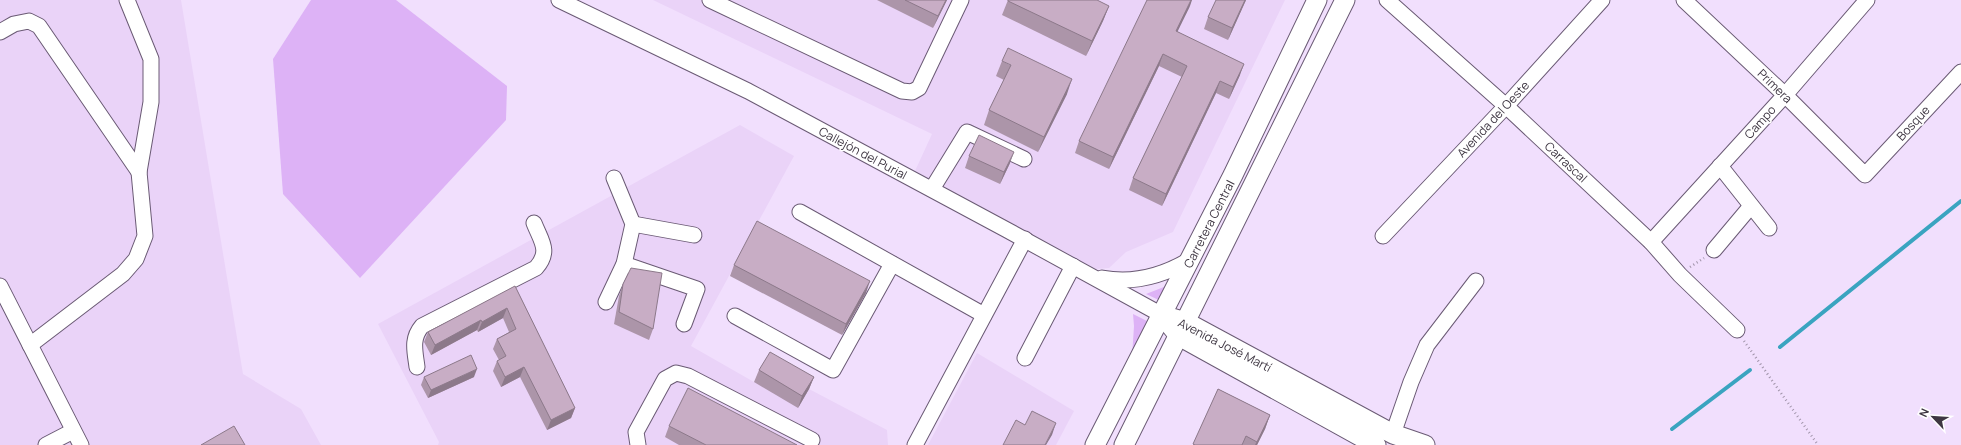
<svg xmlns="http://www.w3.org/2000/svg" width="1961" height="445" font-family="Manrope,sans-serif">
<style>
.built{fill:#ead3f8}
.green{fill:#ddb2f6}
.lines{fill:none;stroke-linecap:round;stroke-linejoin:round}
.stream{stroke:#3aa4c0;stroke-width:4}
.minor-casing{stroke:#6a5a74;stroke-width:17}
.major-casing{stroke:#6a5a74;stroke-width:21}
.path{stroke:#a194aa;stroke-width:2.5;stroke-dasharray:1 3;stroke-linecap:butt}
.minor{stroke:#fff;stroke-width:15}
.major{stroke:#fff;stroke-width:19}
.wall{fill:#ac95a9}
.shaded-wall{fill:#8c798a}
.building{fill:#c8adc5;stroke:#8c798a}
.labels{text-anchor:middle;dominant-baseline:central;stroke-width:3;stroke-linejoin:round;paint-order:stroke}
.street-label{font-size:12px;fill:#3e3642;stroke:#fff}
</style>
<rect width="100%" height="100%" fill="#f1dffd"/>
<g class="built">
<path d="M0 0H181L243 374 301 409 321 445H0Z"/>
<path d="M653 0H1285L1173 232 1126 252 1109 268 1095 269 915 171 932 134Z"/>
<path d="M740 125 794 156 691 346 754 382 765 363 809 389 887 430 888 445H438L439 442 378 324Z"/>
<path d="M977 353 1074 411 1056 445H928Z"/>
</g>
<g class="green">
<path d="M311 0H396L507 86 506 120 360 278 283 194 273 59Z"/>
<path d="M1169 285 1161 301 1146 294Z"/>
<path d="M1133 314 1149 322 1132 357 1134 326Z"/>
</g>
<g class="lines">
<g class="stream">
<path d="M1780 347 1961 201"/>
<path d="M1672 429 1750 370"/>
</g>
<g class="minor-casing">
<g id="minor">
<path d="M559 0 748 91 1007 230 1162 315"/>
<path d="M710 0 902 91 912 92 919 88 961 0"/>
<path d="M1387 0 1506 106 1651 242 1680 275 1737 330"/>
<path d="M1684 0 1785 95 1865 175 1961 72"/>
<path d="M0 32 14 24 29 21 39 26 139 172"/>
<path d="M1720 166 1769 228"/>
<path d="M932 189 967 132 1024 159"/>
<path d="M800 212 984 315"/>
<path d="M633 224 694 235"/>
<path d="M1383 236 1506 106 1602 0"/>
<path d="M1651 242 1785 95 1867 0"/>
<path d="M1714 250 1751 206"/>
<path d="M624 264 697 289 684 324"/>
<path d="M1102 278C1134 284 1163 276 1191 259"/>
<path d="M0 286 81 445"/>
<path d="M606 302 624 264 633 224 614 178"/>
<path d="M735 316 833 370 892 264"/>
<path d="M30 345 123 274 136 259 145 236 139 172 151 102V59L127 0"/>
<path d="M1025 358 1073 266"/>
<path d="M417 367C415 351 411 339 422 326L536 268C551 251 541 241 534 223"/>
<path d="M1393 434 1411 382 1427 345 1476 281"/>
<path d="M46 445 73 431"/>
<path d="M638 445 636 432 665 379 676 373 688 376 812 440"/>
<path d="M915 445 1025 239"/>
</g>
</g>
<g class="major-casing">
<g id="major">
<path d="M1095 445 1233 175 1317 0"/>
<path d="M1124 445 1345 0"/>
<path d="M1376 445 1179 336 1162 315 1186 322 1393 434 1425 445"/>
</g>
</g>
<g class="path">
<path d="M1690 267 1704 258"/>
<path d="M1744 341 1818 445"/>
</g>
<use href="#minor" class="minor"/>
<use href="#major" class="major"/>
</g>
<g class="wall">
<path d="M877 0H947L933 28Z"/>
<path d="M1008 0 1109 6 1103 21 1086 56 1002 15Z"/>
<path d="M1246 0 1228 40 1204 29 1208 17Z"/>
<path d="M1190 6 1177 31 1240 75 1229 99 1216 93 1162 206 1129 190 1133 178 1182 77 1159 66 1109 169 1075 153 1079 141Z"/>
<path d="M1002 61 1067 94 1038 152 984 125 989 110 1004 80 996 76Z"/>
<path d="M969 156 1010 163 1000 184 965 168Z"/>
<path d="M734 265 866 293 842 335 730 276Z"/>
<path d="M623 284 653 329 649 340 614 324 619 296Z"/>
<path d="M515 286 575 408 571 418 547 430 520 377 501 387 493 371 497 361 499 360 493 349 497 339 509 332 503 318 478 332 477 330 431 355 424 342 428 332Z"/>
<path d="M759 370 814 377 809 389 798 408 754 382Z"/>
<path d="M424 377H474L428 398 421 385Z"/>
<path d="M1218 389 1270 415 1265 429 1257 445H1193Z"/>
<path d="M669 426 797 445H679L665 437Z"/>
</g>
<g class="shaded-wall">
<path d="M946 0H947L933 28 938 16Z"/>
<path d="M1191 0H1192L1190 6 1172 43 1176 31Z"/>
<path d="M1245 0H1246L1228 40 1232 28Z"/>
<path d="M1109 6 1103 21 1086 56 1092 41Z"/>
<path d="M1163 54 1159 66 1109 169 1113 157Z"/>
<path d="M1244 64 1240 75 1229 99 1233 87Z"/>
<path d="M1072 79 1067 94 1038 152 1044 137Z"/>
<path d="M1220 81 1216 93 1162 206 1166 194Z"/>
<path d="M1014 152 1010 163 1000 184 1004 172Z"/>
<path d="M870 281 866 293 842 335 846 324Z"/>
<path d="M507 308 503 318 478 332 482 322Z"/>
<path d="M481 320 477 330 431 355 435 345Z"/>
<path d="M524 367 520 377 501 387 505 377Z"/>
<path d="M477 369 474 377 428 398 431 390Z"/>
<path d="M814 377 809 389 798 408 802 396Z"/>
<path d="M575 408 571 418 547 430 551 420Z"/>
<path d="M1270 415 1265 429 1257 445H1255Z"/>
<path d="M1056 423 1052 435 1046 445H1045Z"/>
</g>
<g class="building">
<path d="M905 0H946L938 16Z"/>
<path d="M1008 0H1097L1109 6 1092 41 1008 1Z"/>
<path d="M1147 0H1191L1176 31 1244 64 1233 87 1220 81 1166 194 1133 178 1187 66 1163 54 1113 157 1079 141Z"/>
<path d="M1216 0H1245L1232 28 1208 17Z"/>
<path d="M1008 48 1072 79 1044 137 989 110 1011 65 1002 61Z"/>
<path d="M979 135 1014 152 1004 172 969 156Z"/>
<path d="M757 221 870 281 846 324 734 265Z"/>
<path d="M631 268 662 273 653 329 619 312 623 284Z"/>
<path d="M515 286 575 408 551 420 524 367 505 377 497 361 506 356 497 339 516 329 507 308 482 322 481 320 435 345 428 332Z"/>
<path d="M770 352 814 377 802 396 759 370Z"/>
<path d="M471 355 477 369 431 390 424 377Z"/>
<path d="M688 388 797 445H706L669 426Z"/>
<path d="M1218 389 1270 415 1257 442 1246 436 1242 445H1195L1193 444Z"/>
<path d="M1032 411 1056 423 1045 445H1003L1016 420 1025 425Z"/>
<path d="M234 426 245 445H201Z"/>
</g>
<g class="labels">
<g class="street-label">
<text transform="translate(1775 86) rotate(44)">Primera</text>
<text transform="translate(1493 119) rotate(-47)">Avenida del Oeste</text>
<text transform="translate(1760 122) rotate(-48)">Campo</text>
<text transform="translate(1913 123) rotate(-47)">Bosque</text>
<text transform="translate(863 153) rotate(28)">Callejón del Purial</text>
<text transform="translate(1566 162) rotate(43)">Carrascal</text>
<text transform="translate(1209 224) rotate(-63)">Carretera Central</text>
<text transform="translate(1225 345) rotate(27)">Avenida José Martí</text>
</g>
</g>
<g transform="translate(1933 417) rotate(295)" stroke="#ffffff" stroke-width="3" paint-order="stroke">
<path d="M0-3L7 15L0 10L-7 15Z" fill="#3e3642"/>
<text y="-6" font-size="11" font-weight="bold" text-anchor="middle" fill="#3e3642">N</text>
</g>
</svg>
